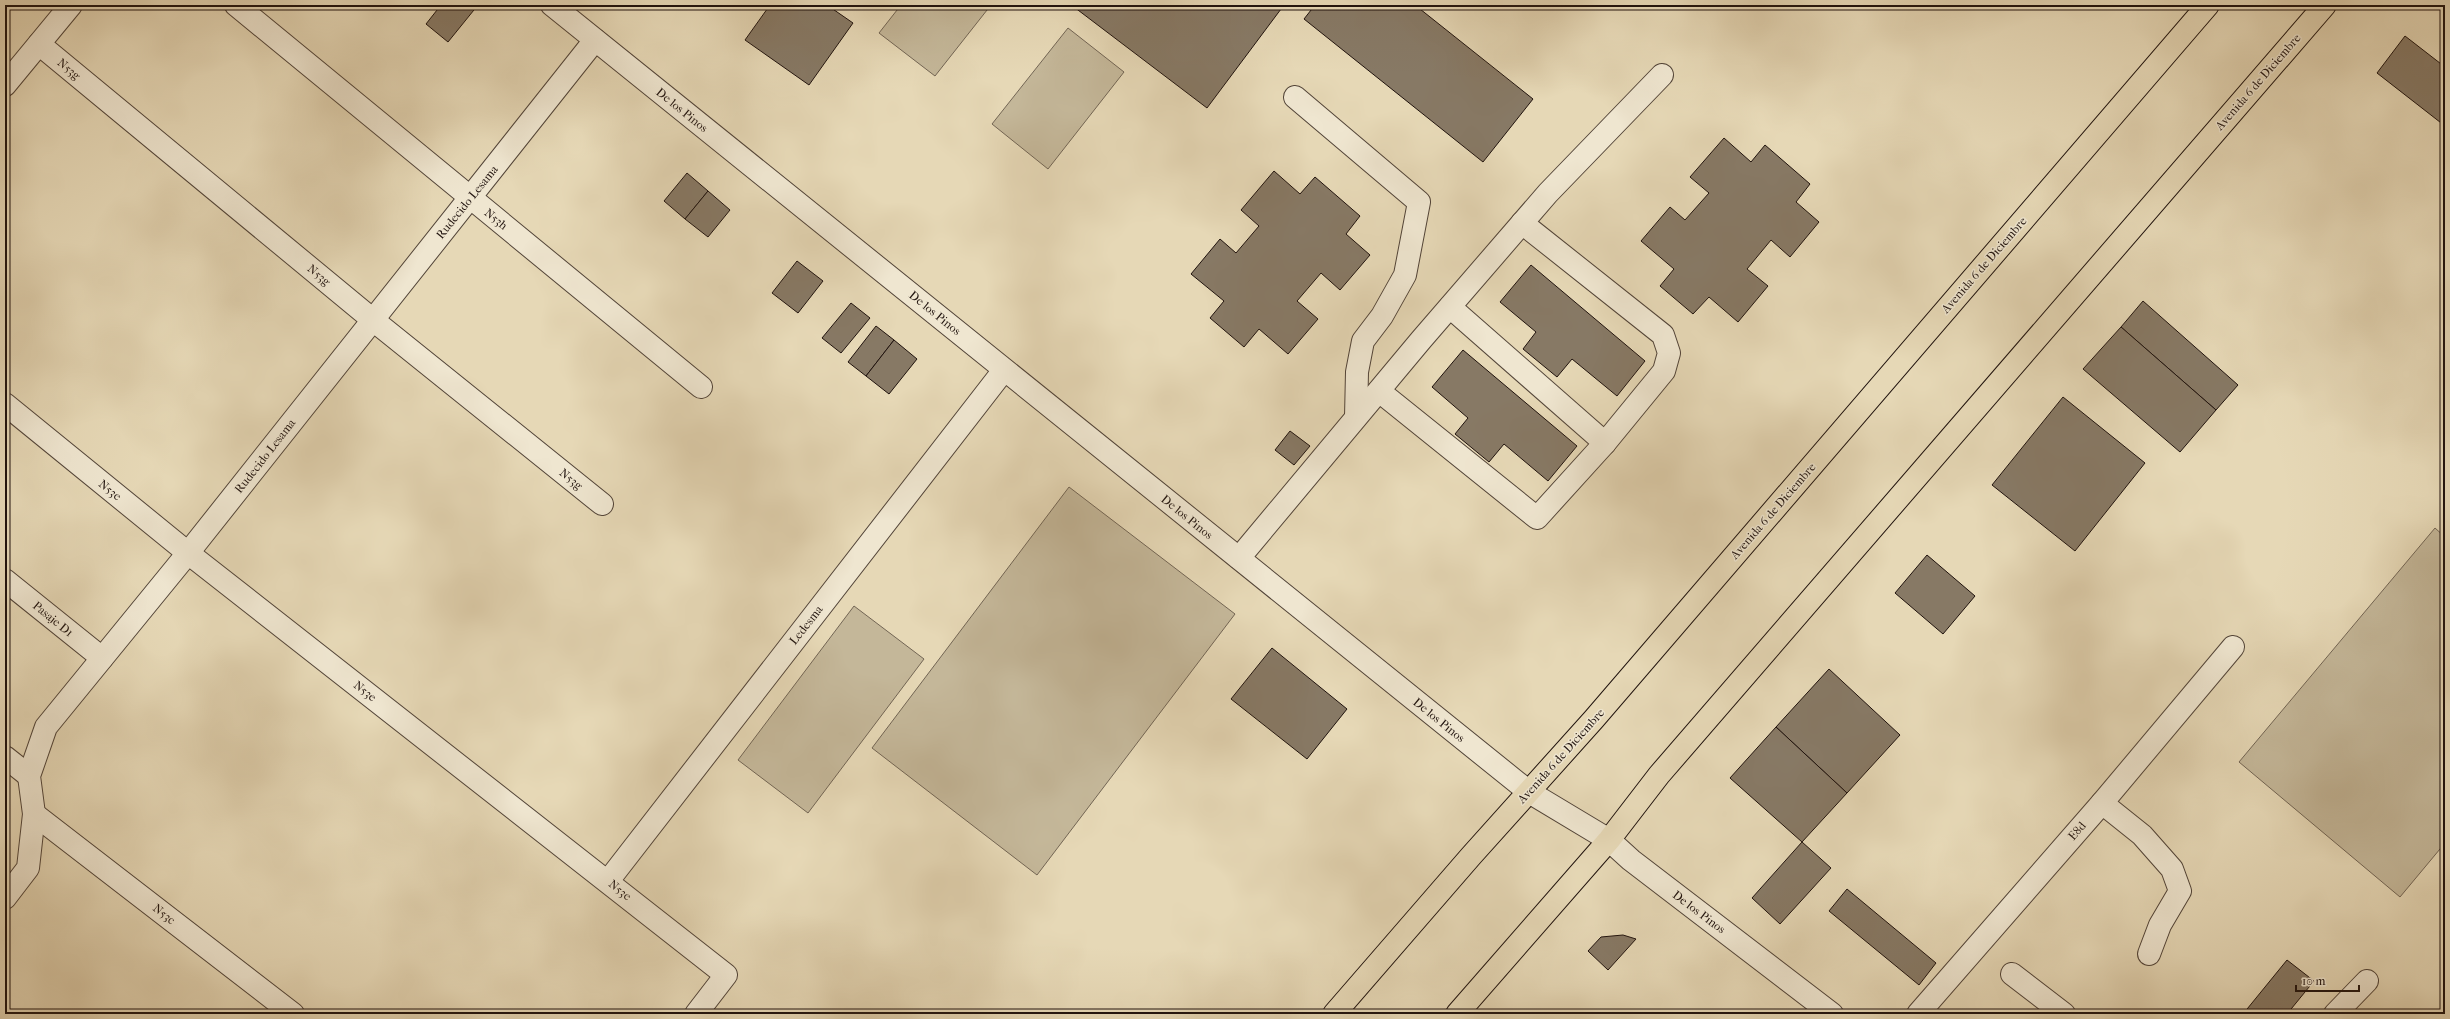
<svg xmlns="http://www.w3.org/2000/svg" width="2450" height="1019" font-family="'IM FELL French Canon',serif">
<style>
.green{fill:#c4b799;stroke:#726554}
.building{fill:#877965;stroke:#20130e}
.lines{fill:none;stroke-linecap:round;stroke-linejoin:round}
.minor-casing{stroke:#524438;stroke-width:24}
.major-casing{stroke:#20130e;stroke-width:24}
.minor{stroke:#efe6d0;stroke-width:22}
.major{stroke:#e6d8b6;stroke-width:22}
.labels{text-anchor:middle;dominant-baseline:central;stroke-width:3;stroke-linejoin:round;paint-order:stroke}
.street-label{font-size:12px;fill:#20130e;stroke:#efe6d0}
</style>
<rect width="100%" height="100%" fill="#e6d8b6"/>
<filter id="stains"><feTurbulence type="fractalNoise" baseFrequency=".005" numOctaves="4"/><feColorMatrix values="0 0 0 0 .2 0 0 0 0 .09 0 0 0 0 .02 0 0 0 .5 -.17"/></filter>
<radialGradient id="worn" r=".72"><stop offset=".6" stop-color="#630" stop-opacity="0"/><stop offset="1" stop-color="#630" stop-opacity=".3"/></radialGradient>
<g class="green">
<path d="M901 5H991L935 76 879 33Z"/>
<path d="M1068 28 1124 72 1048 169 992 124Z"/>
<path d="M1069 487 1235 614 1037 875 872 748Z"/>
<path d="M2435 528 2445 537V843L2400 897 2239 762Z"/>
<path d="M854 606 924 659 808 813 738 760Z"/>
</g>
<g class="building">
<path d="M441 5H478L448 42 426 24Z"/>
<path d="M770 5H827L853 23 809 85 745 40Z"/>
<path d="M1076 5H1284L1207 108 1074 7Z"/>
<path d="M1315 5H1415L1533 99 1483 162 1304 19Z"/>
<path d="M2405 36 2445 67V126L2377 73Z"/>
<path d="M1724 138 1751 162 1765 145 1810 184 1796 202 1819 222 1790 257 1771 240 1747 269 1768 286 1738 322 1709 297 1693 314 1660 286 1674 269 1641 241 1670 207 1685 220 1709 193 1690 177Z"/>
<path d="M1274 171 1300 194 1315 177 1360 216 1346 234 1370 255 1340 290 1321 273 1297 301 1318 319 1288 354 1259 329 1244 347 1210 318 1224 301 1191 274 1220 239 1236 253 1259 226 1241 210Z"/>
<path d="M687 173 708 191 685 219 664 201Z"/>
<path d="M708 191 730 210 708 237 685 219Z"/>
<path d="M797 261 823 281 798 313 772 293Z"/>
<path d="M1531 265 1645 361 1617 396 1572 359 1557 377 1523 349 1536 332 1500 302Z"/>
<path d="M2143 301 2238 385 2216 410 2121 327Z"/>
<path d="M851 303 870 318 841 353 822 338Z"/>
<path d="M876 326 894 340 866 376 848 362Z"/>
<path d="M2121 327 2216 410 2180 452 2083 369Z"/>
<path d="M894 340 917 359 889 394 866 376Z"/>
<path d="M1463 350 1577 446 1548 481 1504 444 1489 462 1455 434 1468 418 1432 387Z"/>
<path d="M2063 397 2145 463 2075 551 1992 485Z"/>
<path d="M1290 431 1310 446 1294 465 1275 450Z"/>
<path d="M1927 555 1975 596 1943 634 1895 593Z"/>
<path d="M1272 648 1347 709 1307 759 1231 699Z"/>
<path d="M1829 669 1900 735 1847 793 1776 727Z"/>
<path d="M1776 727 1847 793 1802 842 1730 778Z"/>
<path d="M1802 842 1831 868 1780 924 1752 898Z"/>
<path d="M1847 889 1936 963 1919 985 1829 911Z"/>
<path d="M1623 935 1636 939 1608 970 1588 951 1601 937Z"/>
<path d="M2287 960 2314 981 2287 1014H2243Z"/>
</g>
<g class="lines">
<g class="minor-casing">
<g id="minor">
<path d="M236 5 701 387"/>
<path d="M552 5 1529 792 1609 840 1631 860 1832 1014"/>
<path d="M39 44 373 320 602 504"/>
<path d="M5 85 71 5"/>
<path d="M1295 97 1419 202 1405 275 1382 316 1363 341 1357 372 1356 417"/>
<path d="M1450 307 1605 443"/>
<path d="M1379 391 1537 518 1605 443 1664 371 1669 353 1663 335 1522 223"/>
<path d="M5 404 188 553 726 975 696 1014"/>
<path d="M1239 558 1421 340 1548 193 1662 75"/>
<path d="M5 580 102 658"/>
<path d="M5 757 29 776"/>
<path d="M2102 803 2142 835 2172 869 2180 891 2160 925 2149 954"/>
<path d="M34 814 293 1014"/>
<path d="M608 881 1004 370"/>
<path d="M5 898 28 868 34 814 29 776 46 727 188 553 595 40"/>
<path d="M2012 974 2064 1014"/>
<path d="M1918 1014 2102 803 2233 647"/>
<path d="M2335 1014 2367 981"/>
</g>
</g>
<g class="major-casing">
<g id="major">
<path d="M1334 1014 1471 856 1594 719 2208 5"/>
<path d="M1457 1014 1609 840 1659 775 2325 5"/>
</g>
</g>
<use href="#minor" class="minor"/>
<use href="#major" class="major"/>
</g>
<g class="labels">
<g class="street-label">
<text transform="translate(69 69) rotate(40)">N53g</text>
<text transform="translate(2258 82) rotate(-49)">Avenida 6 de Diciembre</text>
<text transform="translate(682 110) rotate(39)">De los Pinos</text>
<text transform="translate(467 202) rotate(-51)">Rudecido Lesama</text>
<text transform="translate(496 219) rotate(39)">N53h</text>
<text transform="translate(1984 265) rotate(-49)">Avenida 6 de Diciembre</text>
<text transform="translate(319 275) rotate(40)">N53g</text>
<text transform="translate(935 313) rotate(39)">De los Pinos</text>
<text transform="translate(265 456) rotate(-52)">Rudecido Lesama</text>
<text transform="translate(571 479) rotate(39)">N53g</text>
<text transform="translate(110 490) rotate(39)">N53e</text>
<text transform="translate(1773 511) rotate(-49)">Avenida 6 de Diciembre</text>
<text transform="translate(1187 517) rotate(39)">De los Pinos</text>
<text transform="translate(53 619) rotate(39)">Pasaje D1</text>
<text transform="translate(806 625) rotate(-52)">Ledesma</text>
<text transform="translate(365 691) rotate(38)">N53e</text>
<text transform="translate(1439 720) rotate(39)">De los Pinos</text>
<text transform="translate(1561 756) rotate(-48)">Avenida 6 de Diciembre</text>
<text transform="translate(2077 831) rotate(-49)">E8d</text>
<text transform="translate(620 890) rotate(39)">N53e</text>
<text transform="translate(1699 912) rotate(37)">De los Pinos</text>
<text transform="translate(164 914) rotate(38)">N53c</text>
</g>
</g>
<rect width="2450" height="1019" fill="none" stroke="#e6d8b6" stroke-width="20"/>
<rect x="6" y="6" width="2438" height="1007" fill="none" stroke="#20130e" stroke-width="2"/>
<rect x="10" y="10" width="2430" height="999" fill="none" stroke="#20130e"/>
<path d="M2296 985v6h63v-6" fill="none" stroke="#20130e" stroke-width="2"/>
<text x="2302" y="985" font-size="12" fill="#20130e" stroke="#efe6d0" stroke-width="3" paint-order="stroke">10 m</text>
<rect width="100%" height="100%" filter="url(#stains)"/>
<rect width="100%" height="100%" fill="url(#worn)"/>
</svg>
